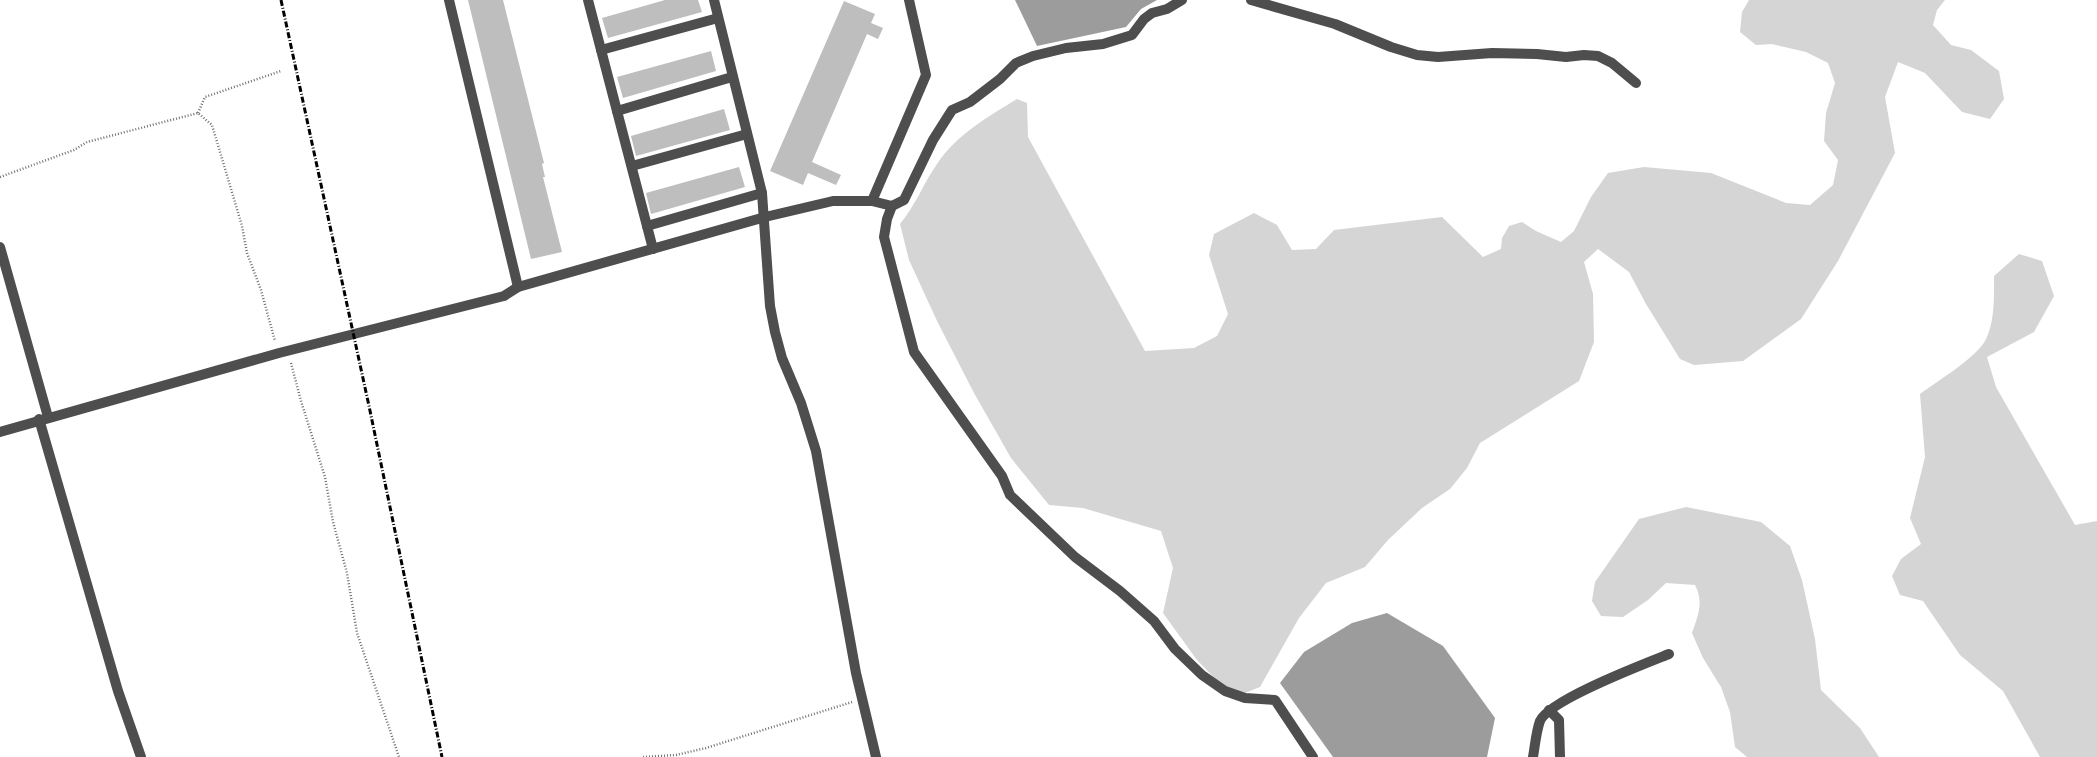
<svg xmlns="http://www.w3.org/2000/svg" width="2097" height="757" font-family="Lato,sans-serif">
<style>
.green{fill:#d5d5d5}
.water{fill:#9c9c9c}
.building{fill:#bebebe}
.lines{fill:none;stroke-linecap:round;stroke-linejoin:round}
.path{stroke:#707070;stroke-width:2.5;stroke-dasharray:1 2;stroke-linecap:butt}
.minor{stroke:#4e4e4e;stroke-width:10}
.rail{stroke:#000;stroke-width:3;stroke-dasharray:6 2 1 2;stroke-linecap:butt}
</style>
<rect width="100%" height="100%" fill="#fff"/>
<g class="green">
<path d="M1749 0H1945L1937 10 1933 25 1951 45 1971 50 1999 71 2004 99 1990 119 1962 112 1925 73 1898 62 1885 97 1895 153 1838 261 1801 319 1743 361 1694 365 1680 359 1646 304 1629 272 1598 249 1584 262 1593 294 1594 342 1579 381 1480 443 1467 468 1450 489 1422 508 1388 540 1365 567 1326 583 1299 618 1260 687 1245 693 1222 686 1197 660 1163 613 1173 568 1161 531 1083 508 1049 505 1011 458 974 393 938 323 909 260 900 224C917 203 923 184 937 164 957 134 988 117 1017 99L1027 103 1028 137 1145 351 1194 348 1217 336 1228 314 1209 255 1214 234 1254 213 1277 225 1292 250 1316 249 1334 230 1442 217 1483 257 1501 249 1502 238 1509 226 1522 222 1536 231 1561 242 1574 231 1591 197 1608 173 1644 167 1711 173 1786 203 1810 205 1833 185 1838 160 1824 141 1826 113 1835 83 1828 63 1806 52 1772 44 1756 45 1740 32 1742 12Z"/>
<path d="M2019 254 2042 261 2054 296 2034 332 1987 357 1996 387 2075 525 2097 521V757H2040L2003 691 1960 655 1923 601 1900 595 1892 576 1901 559 1921 544 1910 518 1925 457 1920 394C1936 382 1979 356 1986 339 1995 321 1994 296 1994 276Z"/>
<path d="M1686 507 1761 522 1790 546 1802 580 1815 639 1821 690 1860 728 1879 757H1747L1735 747 1730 712 1721 687 1703 658 1692 633C1698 616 1704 602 1695 585L1666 583 1648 600 1623 617 1601 616 1592 601 1595 582 1639 519Z"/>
</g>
<g class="water">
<path d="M1015 0H1157L1141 9 1126 27 1037 46Z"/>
<path d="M1387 613 1443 646 1495 718 1487 757H1333L1280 683 1304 652 1352 623Z"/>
</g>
<g class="building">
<path d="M468 0H503L544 163 542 164 545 177H543L562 252 531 259Z"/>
<path d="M665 0H698L702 12 608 38 602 18Z"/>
<path d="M844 1 875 14 871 23 883 28 878 39 867 34 812 162 841 175 836 185 808 173 803 185 770 171Z"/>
<path d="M711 51 716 71 623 98 617 77Z"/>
<path d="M724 109 730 130 636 156 631 136Z"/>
<path d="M739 167 745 187 651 214 646 193Z"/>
</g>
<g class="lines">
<g class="path">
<path d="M198 113 205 97 281 71"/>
<path d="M0 177 74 150 87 142 198 113 212 125 242 226 247 253 261 290 275 341"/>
<path d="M291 363 301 401 325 477 333 522 347 573 357 633 399 757"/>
<path d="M643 757 676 755 706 748 852 702"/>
</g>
<g class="minor">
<path d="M449 0 518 287"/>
<path d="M588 0 653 249"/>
<path d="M714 0 762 193 770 306 775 332 782 358 801 403 816 451 856 673 876 757"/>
<path d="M1251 0 1335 24 1391 47 1417 55 1438 57 1492 53 1537 54 1566 57 1584 55 1598 56 1612 63 1636 83"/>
<path d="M601 50 718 18"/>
<path d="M617 111 732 77"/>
<path d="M632 166 747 134"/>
<path d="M872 201 926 75 909 0"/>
<path d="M892 206 887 219 884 237 914 352 1002 476 1010 495 1075 557 1120 591 1154 621 1175 649 1202 675 1225 691 1245 698 1275 700 1313 757"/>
<path d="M647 226 762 193"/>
<path d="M0 247 48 417"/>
<path d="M39 419 118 691 141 757"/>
<path d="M0 432 279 353 504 296 518 287 765 217 833 201H872L892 206 904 200 933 140 952 110 970 102 1000 79 1016 63 1033 56 1066 48 1103 44 1132 35 1144 19 1152 13 1167 9 1182 0"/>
<path d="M1549 710 1559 720 1560 757"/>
<path d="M1533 757C1535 746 1536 732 1540 721 1549 700 1644 664 1669 654"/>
</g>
<path class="rail" d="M281 0 369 406 442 757"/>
</g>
</svg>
